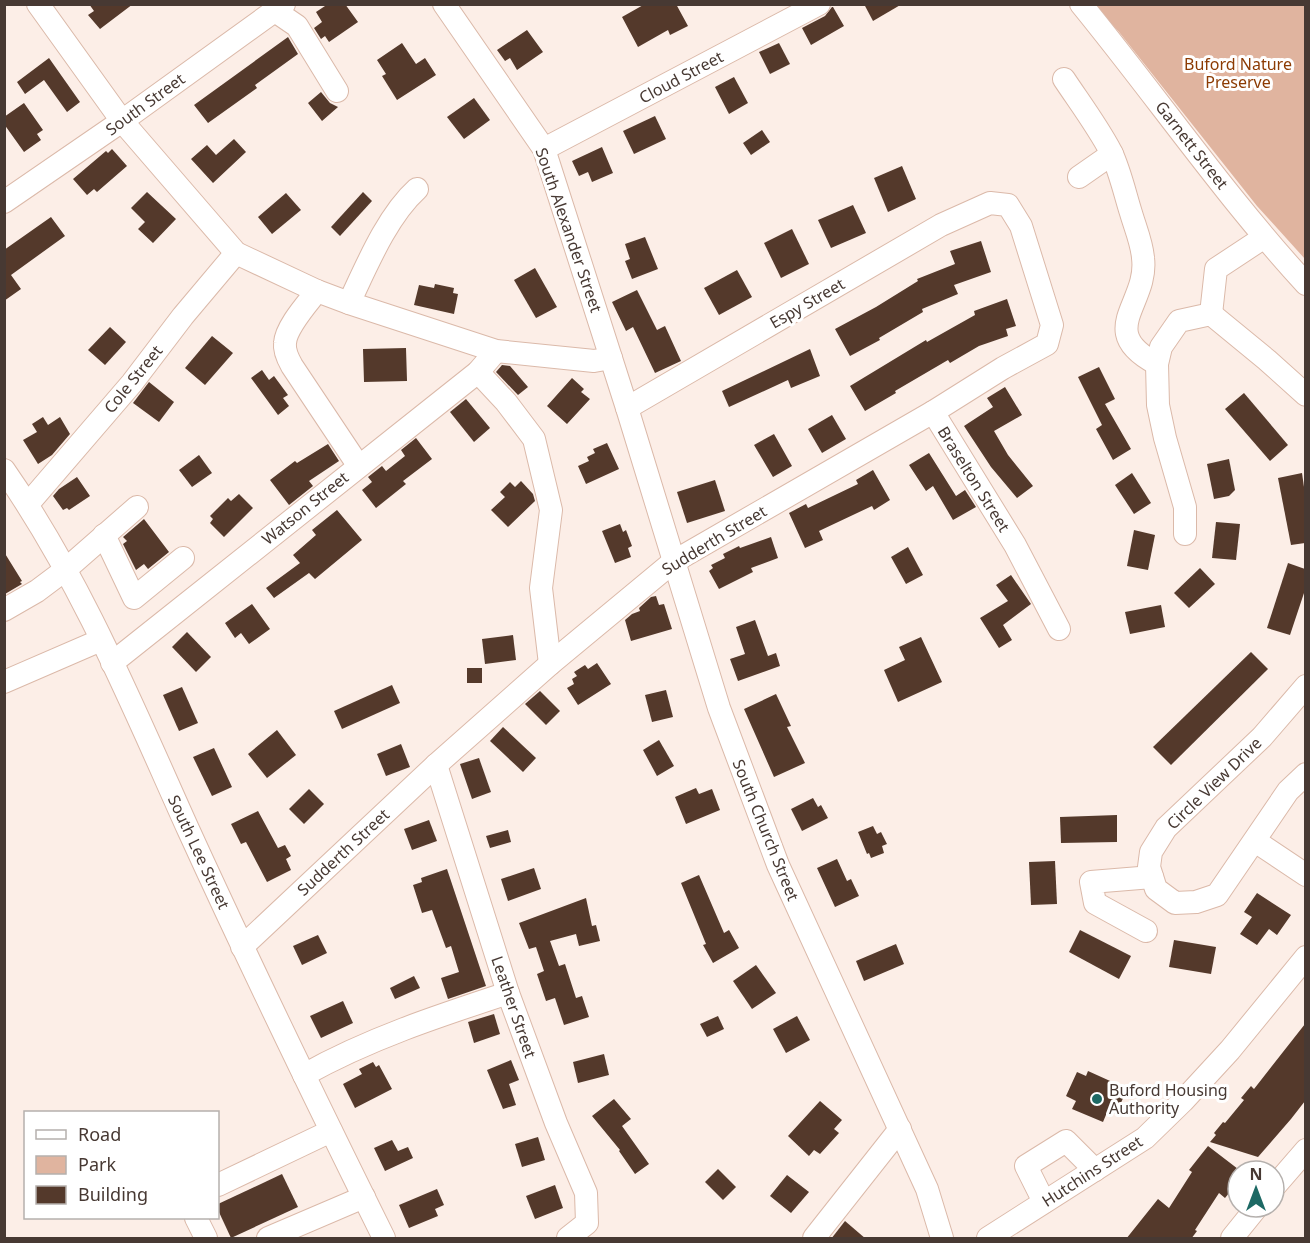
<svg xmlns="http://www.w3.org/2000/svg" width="1310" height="1243" font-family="'Noto Sans',sans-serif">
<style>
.green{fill:#e0b49f}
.building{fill:#54392b}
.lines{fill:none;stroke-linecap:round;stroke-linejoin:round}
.minor-casing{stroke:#dbb9a9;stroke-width:24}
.minor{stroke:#fff;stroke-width:22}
.poi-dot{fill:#1d6964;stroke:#fff;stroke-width:2}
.labels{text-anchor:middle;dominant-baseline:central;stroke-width:6;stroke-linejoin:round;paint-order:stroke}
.park-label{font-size:16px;fill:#8c3b03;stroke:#fff}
.street-label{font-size:16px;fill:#473933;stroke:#fff}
.poi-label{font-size:16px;fill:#473933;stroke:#fff;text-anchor:start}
</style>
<rect width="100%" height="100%" fill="#fceee7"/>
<path class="green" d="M1094 5H1305V259L1257 206 1119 32Z"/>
<g class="building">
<path d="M89 4H133L100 29 88 15 94 11Z"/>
<path d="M328 4H345L358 22 329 42 325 36 321 39 314 28 322 22 316 12Z"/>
<path d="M645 4H676L688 26 670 35 668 30 638 47 622 17Z"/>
<path d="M864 4H902L873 21Z"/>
<path d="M832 7H833L844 26 811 45 802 28 825 16Z"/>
<path d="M527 30 543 52 517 70 510 58 505 61 497 50Z"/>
<path d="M288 37 298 54 255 85 257 88 208 123 194 105Z"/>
<path d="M402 43 416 64 425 58 436 75 397 100 382 76 386 74 377 60Z"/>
<path d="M779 43 790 64 770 74 759 52Z"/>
<path d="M49 58 80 102 67 112 44 80 25 94 17 82Z"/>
<path d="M734 77 748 103 729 114 715 87Z"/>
<path d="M321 92 330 103 338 107 322 121 308 103Z"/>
<path d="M474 98 490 120 464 139 447 117Z"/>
<path d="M24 103 43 130 37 134 41 140 24 152 4 124V117Z"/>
<path d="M655 116 666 139 634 154 623 131Z"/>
<path d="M762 130 770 142 751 155 743 143Z"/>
<path d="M234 139 246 152 213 183 191 159 207 145 216 155Z"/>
<path d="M602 147 613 173 592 182 588 172 579 176 572 161Z"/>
<path d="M112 149 127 166 97 192 94 189 87 195 73 179 106 151 108 153Z"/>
<path d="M902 166 916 199 888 212 874 178Z"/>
<path d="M147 192 176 219 153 243 138 229 145 222 131 208Z"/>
<path d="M363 192 372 201 340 236 331 227Z"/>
<path d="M286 193 301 210 272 234 258 217Z"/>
<path d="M853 205 866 233 831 248 818 220Z"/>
<path d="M51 217 65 236 11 275 21 289 4 301V250Z"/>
<path d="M792 229 809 264 781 278 764 243Z"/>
<path d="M645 237 658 269 632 279 625 261 630 259 625 244Z"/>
<path d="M981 241 991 272 954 285 958 294 922 309 923 312 879 338 880 340 850 356 835 329 876 307 918 281 917 279 955 264 950 251Z"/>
<path d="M535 268 557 307 536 318 514 280Z"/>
<path d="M737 270 752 297 719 315 704 288Z"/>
<path d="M435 284 454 288 453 293 458 294 454 314 414 305 419 285 434 288Z"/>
<path d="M637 290 657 330 665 326 681 361 655 373 633 327 626 331 612 302Z"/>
<path d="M1007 299 1016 326 1006 329 1008 336 979 346 950 363 948 360 895 391 896 393 865 411 850 386 926 340 927 342 975 315 974 311Z"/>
<path d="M110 327 126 342 105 365 88 350Z"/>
<path d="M212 336 233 353 205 385 185 368Z"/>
<path d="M406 348 407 381 364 382 363 349Z"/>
<path d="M810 349 820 376 791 388 788 380 729 407 722 391Z"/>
<path d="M502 365 510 366 528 387 518 395 496 372Z"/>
<path d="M1099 367 1115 399 1105 404 1131 449 1113 460 1096 429 1102 425 1078 377Z"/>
<path d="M262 370 269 380 274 376 288 395 283 398 289 406 278 415 251 378Z"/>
<path d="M572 378 584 389 581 392 590 399 567 424 547 406Z"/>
<path d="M149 382 174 402 159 422 133 403Z"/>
<path d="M1005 387 1022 415 994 431 1008 455 1033 486 1017 498 991 467 964 426 993 407 987 398Z"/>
<path d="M1244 393 1288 445 1270 461 1225 409Z"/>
<path d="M466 399 490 428 474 442 450 412Z"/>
<path d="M832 415 846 439 822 453 808 429Z"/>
<path d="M43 417 48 425 60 417 70 434 52 455 38 464 23 440 37 432 32 424Z"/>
<path d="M774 434 792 466 773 477 754 445Z"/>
<path d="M416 438 432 459 403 481 406 484 376 508 362 490 372 482 368 477 382 466 386 471 405 456 401 450Z"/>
<path d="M607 443 619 469 586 484 578 466 589 461 587 457 595 453 593 449Z"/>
<path d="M328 444 339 461 309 481 313 486 289 505 270 480 295 461 297 463Z"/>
<path d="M929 453 956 496 965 490 976 507 953 520 933 486 926 491 909 465Z"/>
<path d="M199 455 212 473 192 487 179 470Z"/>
<path d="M1229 459 1235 490 1229 496 1214 499 1207 464Z"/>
<path d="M873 470 890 500 874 510 872 506 819 531 823 540 805 548 789 513 806 504 808 508 858 484 856 480Z"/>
<path d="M1132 473 1151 503 1134 514 1115 485Z"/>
<path d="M1302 473 1305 494V543L1291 545 1278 478Z"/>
<path d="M77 477 90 496 69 510 67 508 63 510 53 496 59 489Z"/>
<path d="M715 480 725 511 687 523 677 492Z"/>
<path d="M521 481 533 494 535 501 508 527 491 510 505 497 500 492 510 482 515 487Z"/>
<path d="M239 494 253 508 224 537 210 523 213 519 210 516 228 498 231 501Z"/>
<path d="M337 510 362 540 315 579 309 573 274 598 266 588 300 563 293 555 316 535 312 530Z"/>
<path d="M144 519 169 552 148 569 144 564 136 570 123 544 127 541 123 537Z"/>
<path d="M1216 522 1240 524 1236 560 1212 558Z"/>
<path d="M620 524 623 532 626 530 632 546 628 548 631 557 615 563 602 531Z"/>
<path d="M1134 530 1155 535 1148 570 1127 566Z"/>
<path d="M771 537 778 558 751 568 753 572 719 589 709 571 713 568 711 565 725 558 723 554 739 546 740 548Z"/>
<path d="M908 547 923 575 906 584 891 557Z"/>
<path d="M4 552 22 581 20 582 22 584 5 594Z"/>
<path d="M1288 563 1305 569V590L1290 635 1267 628Z"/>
<path d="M1200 568 1215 584 1189 608 1174 593Z"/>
<path d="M1011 575 1031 604 1003 625 1012 640 999 648 980 618 1008 601 996 585Z"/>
<path d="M656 596 659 605 664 604 672 629 631 641 625 620 632 614 640 611 639 608 651 597Z"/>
<path d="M252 604 270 629 249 644 241 633 235 638 225 623Z"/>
<path d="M1161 605 1165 627 1130 634 1125 612Z"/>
<path d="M755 620 768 656 776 653 780 666 738 681 730 659 745 654 736 627Z"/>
<path d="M187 632 211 657 196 672 172 647Z"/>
<path d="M513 635 516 660 485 664 482 639Z"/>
<path d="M921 637 942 682 898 702 884 670 905 660 899 647Z"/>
<path d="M1251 652 1268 669 1171 765 1153 747Z"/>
<path d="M597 663 611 684 578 705 567 688 574 684 572 679 577 676 574 672 585 665 588 669Z"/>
<rect x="467" y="668" width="15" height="15"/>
<path d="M392 685 400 703 342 729 334 711Z"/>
<path d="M182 687 198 723 179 731 163 695Z"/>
<path d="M666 690 673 717 652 722 645 695Z"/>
<path d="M540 691 560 711 546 725 525 704Z"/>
<path d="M776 694 791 726 787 727 805 763 774 777 744 709Z"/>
<path d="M503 727 536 758 523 772 490 741Z"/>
<path d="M277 730 296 755 267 778 248 754Z"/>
<path d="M659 740 674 766 657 776 643 750Z"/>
<path d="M401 744 410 767 386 776 377 754Z"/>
<path d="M214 748 232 787 212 796 193 757Z"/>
<path d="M479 758 491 792 472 799 460 764Z"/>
<path d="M696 788 699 794 712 789 720 810 686 824 675 797Z"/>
<path d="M309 789 324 804 304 824 289 809Z"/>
<path d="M813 798 818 807 821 805 828 818 802 831 791 809Z"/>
<path d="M258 811 278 848 285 845 291 856 286 859 291 870 267 882 246 842 241 844 231 824Z"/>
<path d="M1117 815V842L1061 843 1060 817Z"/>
<path d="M429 820 437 841 412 850 404 829Z"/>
<path d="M873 826 877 834 881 832 887 844 882 846 884 853 871 858 869 853 867 854 858 832Z"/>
<path d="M508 830 511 842 490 848 486 836Z"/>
<path d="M837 859 847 881 851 879 859 896 835 907 817 868Z"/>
<path d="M1055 861 1057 904 1031 905 1029 862Z"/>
<path d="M534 868 541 889 508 901 501 879Z"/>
<path d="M447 869 486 986 448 999 441 978 459 972 451 946 446 948 432 910 422 913 413 885 422 882 421 878Z"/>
<path d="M699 875 724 933 729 930 739 948 713 963 703 945 706 944 681 883Z"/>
<path d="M1257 893 1291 915 1277 935 1269 929 1257 945 1240 934 1252 917 1244 912Z"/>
<path d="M586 898 592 926 596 925 600 941 579 946 576 934 550 941 559 966 565 964 576 998 582 996 589 1017 564 1025 555 998 546 1001 537 974 544 971 536 947 529 949 519 923Z"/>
<path d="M1080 930 1131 956 1119 979 1069 952Z"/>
<path d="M318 935 327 953 302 965 293 946Z"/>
<path d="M1174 940 1216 947 1211 974 1169 967Z"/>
<path d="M896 944 904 964 864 981 856 961Z"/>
<path d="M756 965 776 993 752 1009 733 981Z"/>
<path d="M414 976 420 988 395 999 390 988Z"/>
<path d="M343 1001 353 1023 321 1038 310 1016Z"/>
<path d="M494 1014 500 1034 474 1043 468 1022Z"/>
<path d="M718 1016 724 1029 707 1037 700 1024Z"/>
<path d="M797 1016 810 1040 786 1053 773 1029Z"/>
<path d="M1305 1024V1101L1291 1119 1258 1157 1210 1142 1216 1135 1214 1133 1223 1122 1225 1123 1244 1100 1241 1098 1251 1086 1254 1089Z"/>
<path d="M604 1054 609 1075 578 1083 573 1062Z"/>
<path d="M511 1060 519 1080 509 1084 516 1105 503 1109 487 1070Z"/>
<path d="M373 1062 376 1067 379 1065 392 1089 355 1108 343 1084 362 1074 359 1069Z"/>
<path d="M1088 1071 1119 1085 1116 1093 1124 1096 1116 1114 1108 1110 1103 1122 1072 1109 1076 1101 1066 1096 1077 1072 1086 1076Z"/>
<path d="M614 1099 631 1119 622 1126 649 1164 635 1174 619 1151 620 1150 592 1116Z"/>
<path d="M820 1101 842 1120 834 1129 839 1133 820 1154 814 1150 809 1156 788 1136Z"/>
<path d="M538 1137 545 1160 522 1167 515 1144Z"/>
<path d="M392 1140 398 1151 408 1147 413 1158 385 1171 374 1148Z"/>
<path d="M1208 1146 1238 1169V1182L1225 1198 1219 1193 1195 1230 1197 1231 1191 1239H1126L1158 1199 1169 1208 1192 1172 1189 1170Z"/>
<path d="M718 1169 736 1187 723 1200 705 1182Z"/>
<path d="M282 1174 298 1207 231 1238 218 1210V1204Z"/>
<path d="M787 1175 809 1192 791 1213 770 1196Z"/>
<path d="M555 1185 563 1208 535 1219 526 1196Z"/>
<path d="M437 1189 444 1205 435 1209 438 1216 409 1228 399 1205Z"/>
<path d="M845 1221 866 1239H831Z"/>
</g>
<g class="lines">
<g class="minor-casing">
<g id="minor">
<path d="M38 4 122 121 236 253 317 291 349 303 496 351 594 361 611 358"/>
<path d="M444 4 544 149 627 408 719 708 778 865 927 1189 942 1238"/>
<path d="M1081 4C1157 97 1225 196 1306 284"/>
<path d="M275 11 297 26 337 91"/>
<path d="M1064 79C1080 103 1098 127 1111 152 1120 171 1125 194 1131 213 1135 227 1142 243 1143 258 1149 304 1094 331 1157 364"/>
<path d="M544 149 819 4"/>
<path d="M1079 177 1112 154"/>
<path d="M4 202 122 121 284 4"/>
<path d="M317 291C307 304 286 327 285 343 284 351 288 359 292 366L358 465"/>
<path d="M349 303C366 267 387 216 417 189"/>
<path d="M1211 314 1267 360 1306 395"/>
<path d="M478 372 506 402 534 439 551 510 541 588 550 664"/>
<path d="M933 412 1015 545 1059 629"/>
<path d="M4 470C81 580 133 707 188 829 251 967 317 1103 384 1238"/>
<path d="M28 504 132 383 183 316 236 253"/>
<path d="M1185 534V507L1165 438 1158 405 1157 364 1161 347 1179 321 1211 314 1216 269 1263 238"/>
<path d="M104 535 134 598 183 558"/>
<path d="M4 610 37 591 65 570 137 507"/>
<path d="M112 663 478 372 496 351"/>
<path d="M4 682 101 640"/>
<path d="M1306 686 1262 737 1166 828 1151 852 1149 867 1156 889 1175 903 1196 902 1217 895 1288 791 1306 774"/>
<path d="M436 765 508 993 556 1123 586 1193 587 1223 568 1238"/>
<path d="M1255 841 1306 875"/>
<path d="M1146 931 1095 903 1091 882 1152 877"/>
<path d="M242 947 436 765 550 664 673 562 933 412 1003 368 1047 344 1052 325 1021 226 1008 205 990 203 941 225 627 408"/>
<path d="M304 1075C368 1039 438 1016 508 993"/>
<path d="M218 1185 331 1131"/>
<path d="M1274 1187 1306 1150"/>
<path d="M1044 1202 1026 1166 1066 1141 1095 1170"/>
<path d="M196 1218 206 1238"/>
<path d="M268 1238 364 1197"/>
<path d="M814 1238 900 1129"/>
<path d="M988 1238 1145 1138 1183 1101 1230 1050 1306 957"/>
<path d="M1232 1238 1257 1207"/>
</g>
</g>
<use href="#minor" class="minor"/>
</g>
<circle class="poi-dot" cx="1097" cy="1099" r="6"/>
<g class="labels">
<g class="park-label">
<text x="1238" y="64">Buford Nature<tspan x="1238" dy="18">Preserve</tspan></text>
</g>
<g class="street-label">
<text transform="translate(681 77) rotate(-28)">Cloud Street</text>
<text transform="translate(145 104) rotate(-36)">South Street</text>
<text transform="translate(1192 145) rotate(52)">Garnett Street</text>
<text transform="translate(569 230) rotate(71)">South Alexander Street</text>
<text transform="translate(807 303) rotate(-30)">Espy Street</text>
<text transform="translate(133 379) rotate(-51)">Cole Street</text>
<text transform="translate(974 479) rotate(58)">Braselton Street</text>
<text transform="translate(305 508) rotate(-39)">Watson Street</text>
<text transform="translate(714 540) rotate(-31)">Sudderth Street</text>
<text transform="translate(1214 783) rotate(-44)">Circle View Drive</text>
<text transform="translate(766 830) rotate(68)">South Church Street</text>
<text transform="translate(199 852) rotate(65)">South Lee Street</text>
<text transform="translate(343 852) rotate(-43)">Sudderth Street</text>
<text transform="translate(514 1007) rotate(71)">Leather Street</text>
<text transform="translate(1092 1171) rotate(-33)">Hutchins Street</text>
</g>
<g class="poi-label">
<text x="1109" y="1090">Buford Housing<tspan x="1109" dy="18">Authority</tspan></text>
</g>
</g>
<rect width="1310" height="1243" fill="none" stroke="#473933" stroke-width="12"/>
<rect x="24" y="1111" width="195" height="108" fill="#ffffff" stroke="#b5b0ad" stroke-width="1.5"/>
<rect x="36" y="1130" width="30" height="9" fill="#ffffff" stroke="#b5b0ad" stroke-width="1.5"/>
<text x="78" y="1141" font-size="18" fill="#473933">Road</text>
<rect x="36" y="1156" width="30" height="18" fill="#e0b49f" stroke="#b5b0ad" stroke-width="1.5"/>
<text x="78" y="1171" font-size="18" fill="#473933">Park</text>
<rect x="36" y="1186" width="30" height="18" fill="#54392b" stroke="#b5b0ad" stroke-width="1.5"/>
<text x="78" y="1201" font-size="18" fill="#473933">Building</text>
<g transform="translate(1256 1189)"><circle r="28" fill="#ffffff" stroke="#b5b0ad" stroke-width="1.5"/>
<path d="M0-4.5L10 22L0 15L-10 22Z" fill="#1d6964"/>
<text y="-9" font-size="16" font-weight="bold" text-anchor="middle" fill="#473933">N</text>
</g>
</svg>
